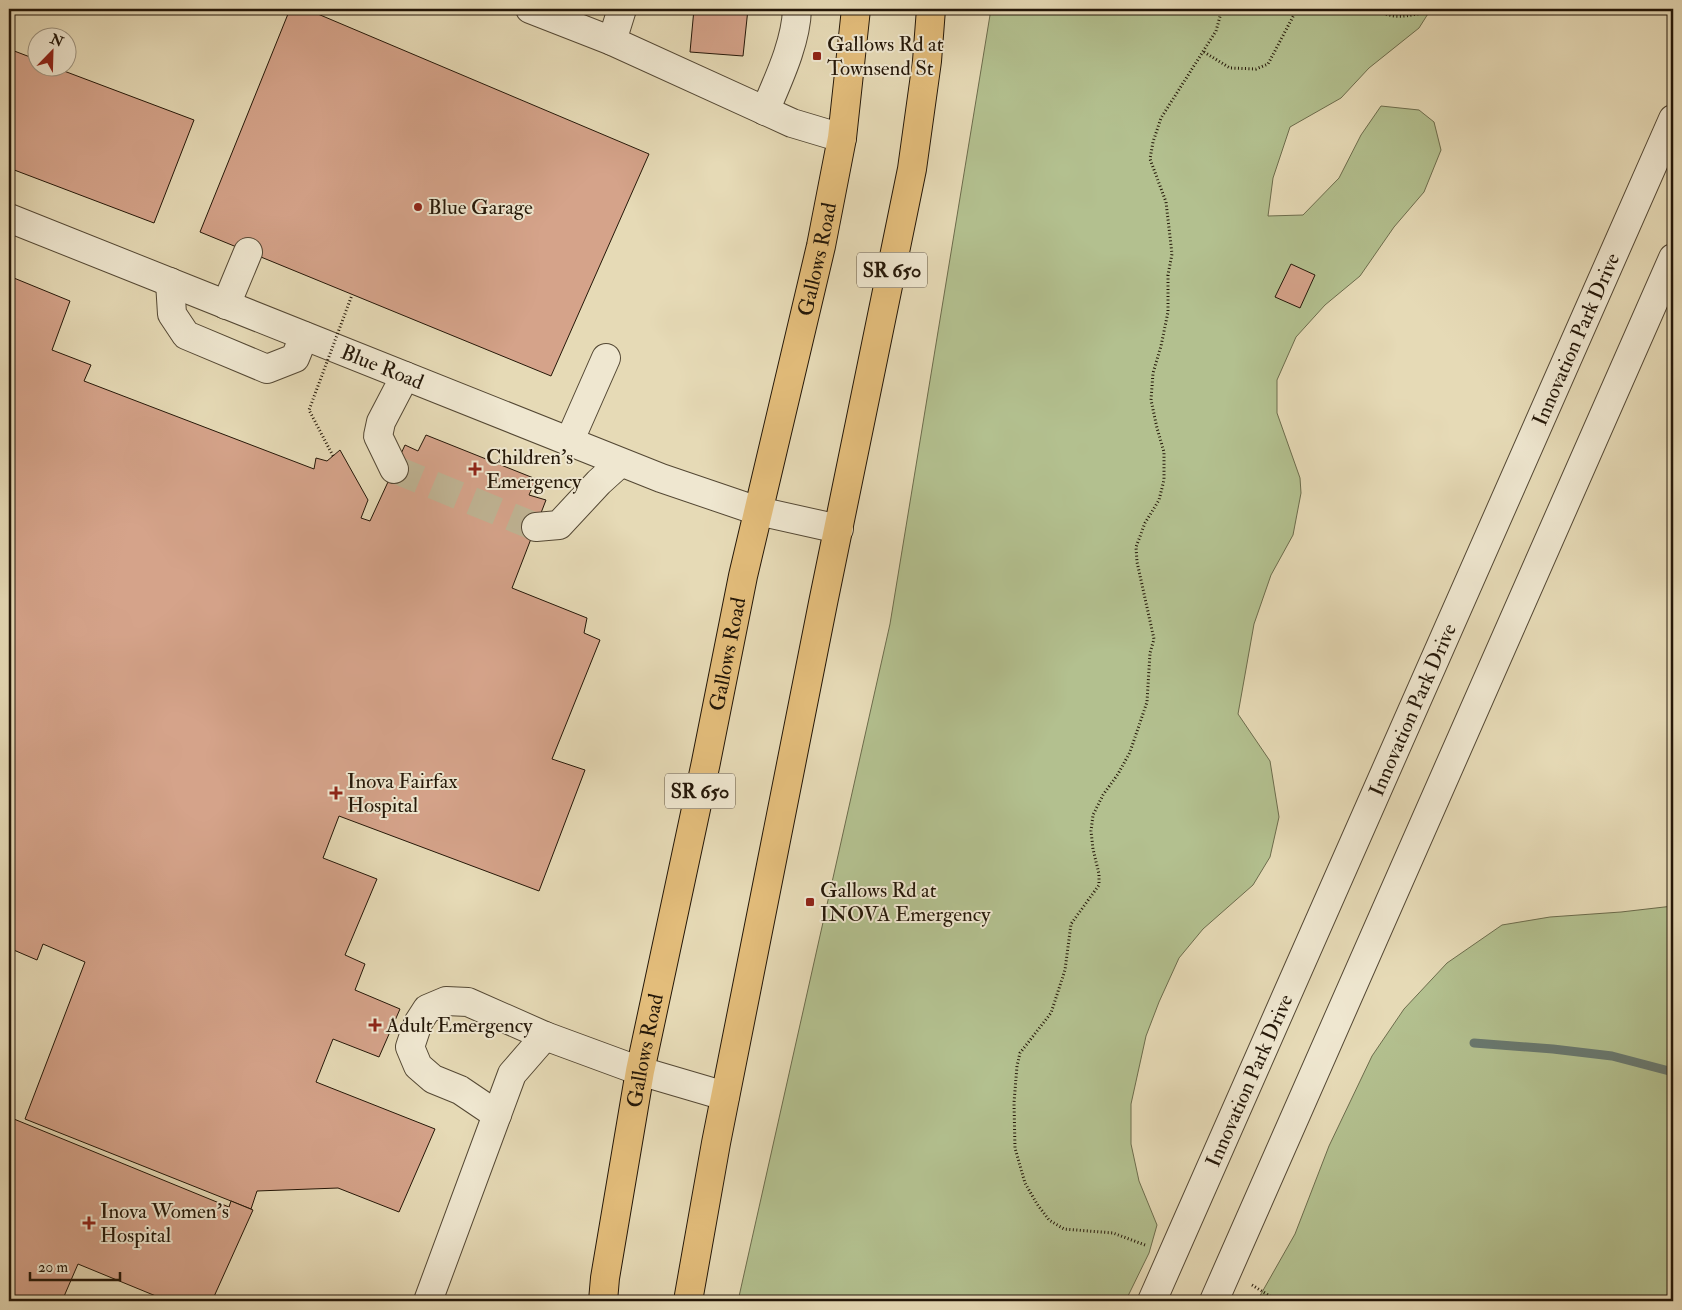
<svg xmlns="http://www.w3.org/2000/svg" width="1682" height="1310" font-family="'IM FELL Double Pica',serif">
<style>
.green{fill:#b3c08f;stroke:#6c6c4c}
.lines{fill:none;stroke-linecap:round;stroke-linejoin:round}
.stream{stroke:#697970;stroke-width:9}
.building{fill:#d5a38a;stroke:#241708}
.minor-tunnel{stroke:#bfb393;stroke-width:28;stroke-dasharray:28 14;stroke-linecap:butt}
.minor-casing{stroke:#544834;stroke-width:30}
.major-casing{stroke:#241708;stroke-width:30}
.path{stroke:#241708;stroke-width:3;stroke-dasharray:1 2.5;stroke-linecap:butt}
.minor{stroke:#efe7d0;stroke-width:28}
.major{stroke:#e3bd7b;stroke-width:28}
.path-bridge{stroke:#241708;stroke-width:3;stroke-dasharray:1 2.5;stroke-linecap:butt}
.poi-dot{fill:#8f2418;stroke:#efe7d0;stroke-width:2}
.labels{text-anchor:middle;dominant-baseline:central;stroke-width:4;stroke-linejoin:round;paint-order:stroke}
.shield{fill:#efe7d0;stroke:#615544;stroke-width:1}
.shield-label{font-size:20px;font-weight:bold;fill:#241708}
.poi-label{font-size:21px;fill:#241708;stroke:#efe7d0;text-anchor:start}
.street-label{font-size:21px;fill:#241708;stroke:#efe7d0}
</style>
<rect width="100%" height="100%" fill="#e6dab6"/>
<filter id="stains"><feTurbulence type="fractalNoise" baseFrequency=".004" numOctaves="4"/><feColorMatrix values="0 0 0 0 .2 0 0 0 0 .09 0 0 0 0 .02 0 0 0 .5 -.17"/></filter>
<radialGradient id="worn" r=".72"><stop offset=".6" stop-color="#630" stop-opacity="0"/><stop offset="1" stop-color="#630" stop-opacity=".3"/></radialGradient>
<g class="green">
<path d="M991 9H1431L1419 28 1369 68 1341 98 1290 127 1273 178 1268 216 1303 215 1339 178 1361 135 1381 106 1419 110 1434 122 1441 150 1424 192 1394 227 1360 276 1325 305 1296 337 1277 380V413L1300 478 1301 493 1293 535 1271 575 1254 624 1238 714 1270 761 1279 817 1270 857 1253 885 1203 929 1179 958 1159 1002 1146 1036 1131 1104V1144L1139 1181 1157 1225 1149 1253 1128 1296 1125 1301H738L890 624Z"/>
<path d="M1673 906V1301H1257L1295 1234 1329 1146 1372 1056 1404 1009 1447 963 1502 925 1550 917 1621 912Z"/>
</g>
<g class="lines">
<path class="stream" d="M1474 1043 1553 1049 1612 1056 1673 1072"/>
</g>
<g class="building">
<path d="M290 9H306L649 154 551 376 200 232Z"/>
<path d="M694 9H748L743 56 690 52Z"/>
<path d="M9 49 38 60V68H56L194 120 154 223 9 168Z"/>
<path d="M1291 264 1315 275 1300 308 1275 297Z"/>
<path d="M9 276 70 301 52 350 91 365 84 381 314 469 316 458 327 461 340 450 368 500 361 518 370 521 405 445 418 451 426 435 536 479 529 495 546 500 512 588 587 618 584 633 600 640 552 759 585 770 539 891 339 816 323 858 377 879 345 955 365 964 355 990 400 1009 379 1057 333 1039 316 1082 435 1129 399 1212 338 1188 257 1191 251 1209 25 1119 85 962 43 944 37 960 9 948Z"/>
<path d="M9 1117 229 1207 231 1201 253 1210 212 1301H168L78 1264 62 1301H9Z"/>
</g>
<g class="lines">
<path class="minor-tunnel" d="M394 469 536 527"/>
<g class="minor-casing">
<g id="minor">
<path d="M530 9 612 41 792 123 842 138"/>
<path d="M612 41 622 9"/>
<path d="M765 111C778 80 796 43 797 9"/>
<path id="s1" d="M9 218 661 478 758 511 839 529"/>
<path d="M170 282 172 314 186 335 267 369 295 358 304 336"/>
<path d="M226 305 248 252"/>
<path d="M569 442 606 358"/>
<path d="M394 469 378 436 381 422 405 376"/>
<path d="M536 527 559 525 599 482 620 463"/>
<path d="M497 1115 460 1090 433 1079 418 1066 410 1047 418 1023 427 1009 446 1001 468 1002 545 1036 640 1071 725 1096"/>
<path d="M428 1301 512 1074 545 1036"/>
<path id="s2" d="M1152 1301 1673 119"/>
<path d="M1214 1301 1673 258"/>
</g>
</g>
<g class="major-casing">
<g id="major">
<path id="s3" d="M603 1301 605 1278 640 1071 706 762 743 576 821 246 842 138 856 9"/>
<path d="M688 1301 716 1143 823 603 912 169 927 61 931 9"/>
</g>
</g>
<g class="path">
<path d="M1377 9C1394 23 1418 13 1439 9"/>
<path d="M1204 52 1230 68 1256 69 1268 64 1297 9"/>
<path d="M1145 1245 1113 1233 1064 1229 1049 1220 1037 1204 1025 1183 1015 1148 1014 1103 1017 1066 1020 1053 1051 1013 1065 970 1071 924 1099 885V874L1093 849 1091 831 1093 815 1103 795 1118 774 1130 752 1147 702 1150 653 1154 639 1137 562 1136 547 1145 523 1159 500 1164 480V452L1157 428 1151 400 1153 373 1161 346 1168 312V275L1172 254 1166 202 1150 159 1153 142 1161 118 1216 31 1222 9"/>
<path d="M1252 1285 1278 1301"/>
</g>
<use href="#minor" class="minor"/>
<use href="#major" class="major"/>
<path class="path-bridge" d="M333 456 309 410 352 295"/>
</g>
<g class="poi-dot">
<rect x="812" y="51" width="10" height="10" rx="2.5"/>
<circle cx="418" cy="207" r="5"/>
<path d="M472.5 461.5h5v5h5v5h-5v5h-5v-5h-5v-5h5z"/>
<path d="M333.5 785.5h5v5h5v5h-5v5h-5v-5h-5v-5h5z"/>
<rect x="805" y="897" width="10" height="10" rx="2.5"/>
<path d="M372.5 1017.5h5v5h5v5h-5v5h-5v-5h-5v-5h5z"/>
<path d="M86.5 1215.5h5v5h5v5h-5v5h-5v-5h-5v-5h5z"/>
</g>
<g class="labels">
<g class="shield">
<rect x="857" y="252.5" width="70" height="35" rx="4"/>
<rect x="665" y="773.5" width="70" height="35" rx="4"/>
</g>
<g class="shield-label">
<text x="892" y="270">SR 650</text>
<text x="700" y="791">SR 650</text>
</g>
<g class="poi-label">
<text x="827" y="44">Gallows Rd at<tspan x="827" dy="24">Townsend St</tspan></text>
<text x="428" y="207">Blue Garage</text>
<text x="486" y="457">Children's<tspan x="486" dy="24">Emergency</tspan></text>
<text x="347" y="781">Inova Fairfax<tspan x="347" dy="24">Hospital</tspan></text>
<text x="820" y="890">Gallows Rd at<tspan x="820" dy="24">INOVA Emergency</tspan></text>
<text x="386" y="1025">Adult Emergency</text>
<text x="100" y="1211">Inova Women's<tspan x="100" dy="24">Hospital</tspan></text>
</g>
<g class="street-label">
<text stroke="none"><textPath href="#s3" startOffset="1064">Gallows Road</textPath></text>
<text stroke="none"><textPath href="#s2" startOffset="1051">Innovation Park Drive</textPath></text>
<text stroke="none"><textPath href="#s1" startOffset="402">Blue Road</textPath></text>
<text stroke="none"><textPath href="#s3" startOffset="659">Gallows Road</textPath></text>
<text stroke="none"><textPath href="#s2" startOffset="646">Innovation Park Drive</textPath></text>
<text stroke="none"><textPath href="#s3" startOffset="254">Gallows Road</textPath></text>
<text stroke="none"><textPath href="#s2" startOffset="241">Innovation Park Drive</textPath></text>
</g>
</g>
<rect width="1682" height="1310" fill="none" stroke="#e6dab6" stroke-width="30"/>
<rect x="10" y="10" width="1662" height="1290" fill="none" stroke="#241708" stroke-width="2.5"/>
<rect x="15" y="15" width="1652" height="1280" fill="none" stroke="#241708"/>
<g transform="translate(52 52) rotate(23)"><circle r="24" fill="#efe7d0" stroke="#9e9480"/>
<path d="M0-4L9 19L0 12L-9 19Z" fill="#8f2418"/>
<text y="-8" font-size="14" font-weight="bold" text-anchor="middle" fill="#241708">N</text>
</g>
<path d="M30 1272v8h90v-8" fill="none" stroke="#241708" stroke-width="2.5"/>
<text x="38" y="1272" font-size="15" fill="#241708" stroke="#efe7d0" stroke-width="4" paint-order="stroke">20 m</text>
<rect width="100%" height="100%" filter="url(#stains)"/>
<rect width="100%" height="100%" fill="url(#worn)"/>
</svg>
